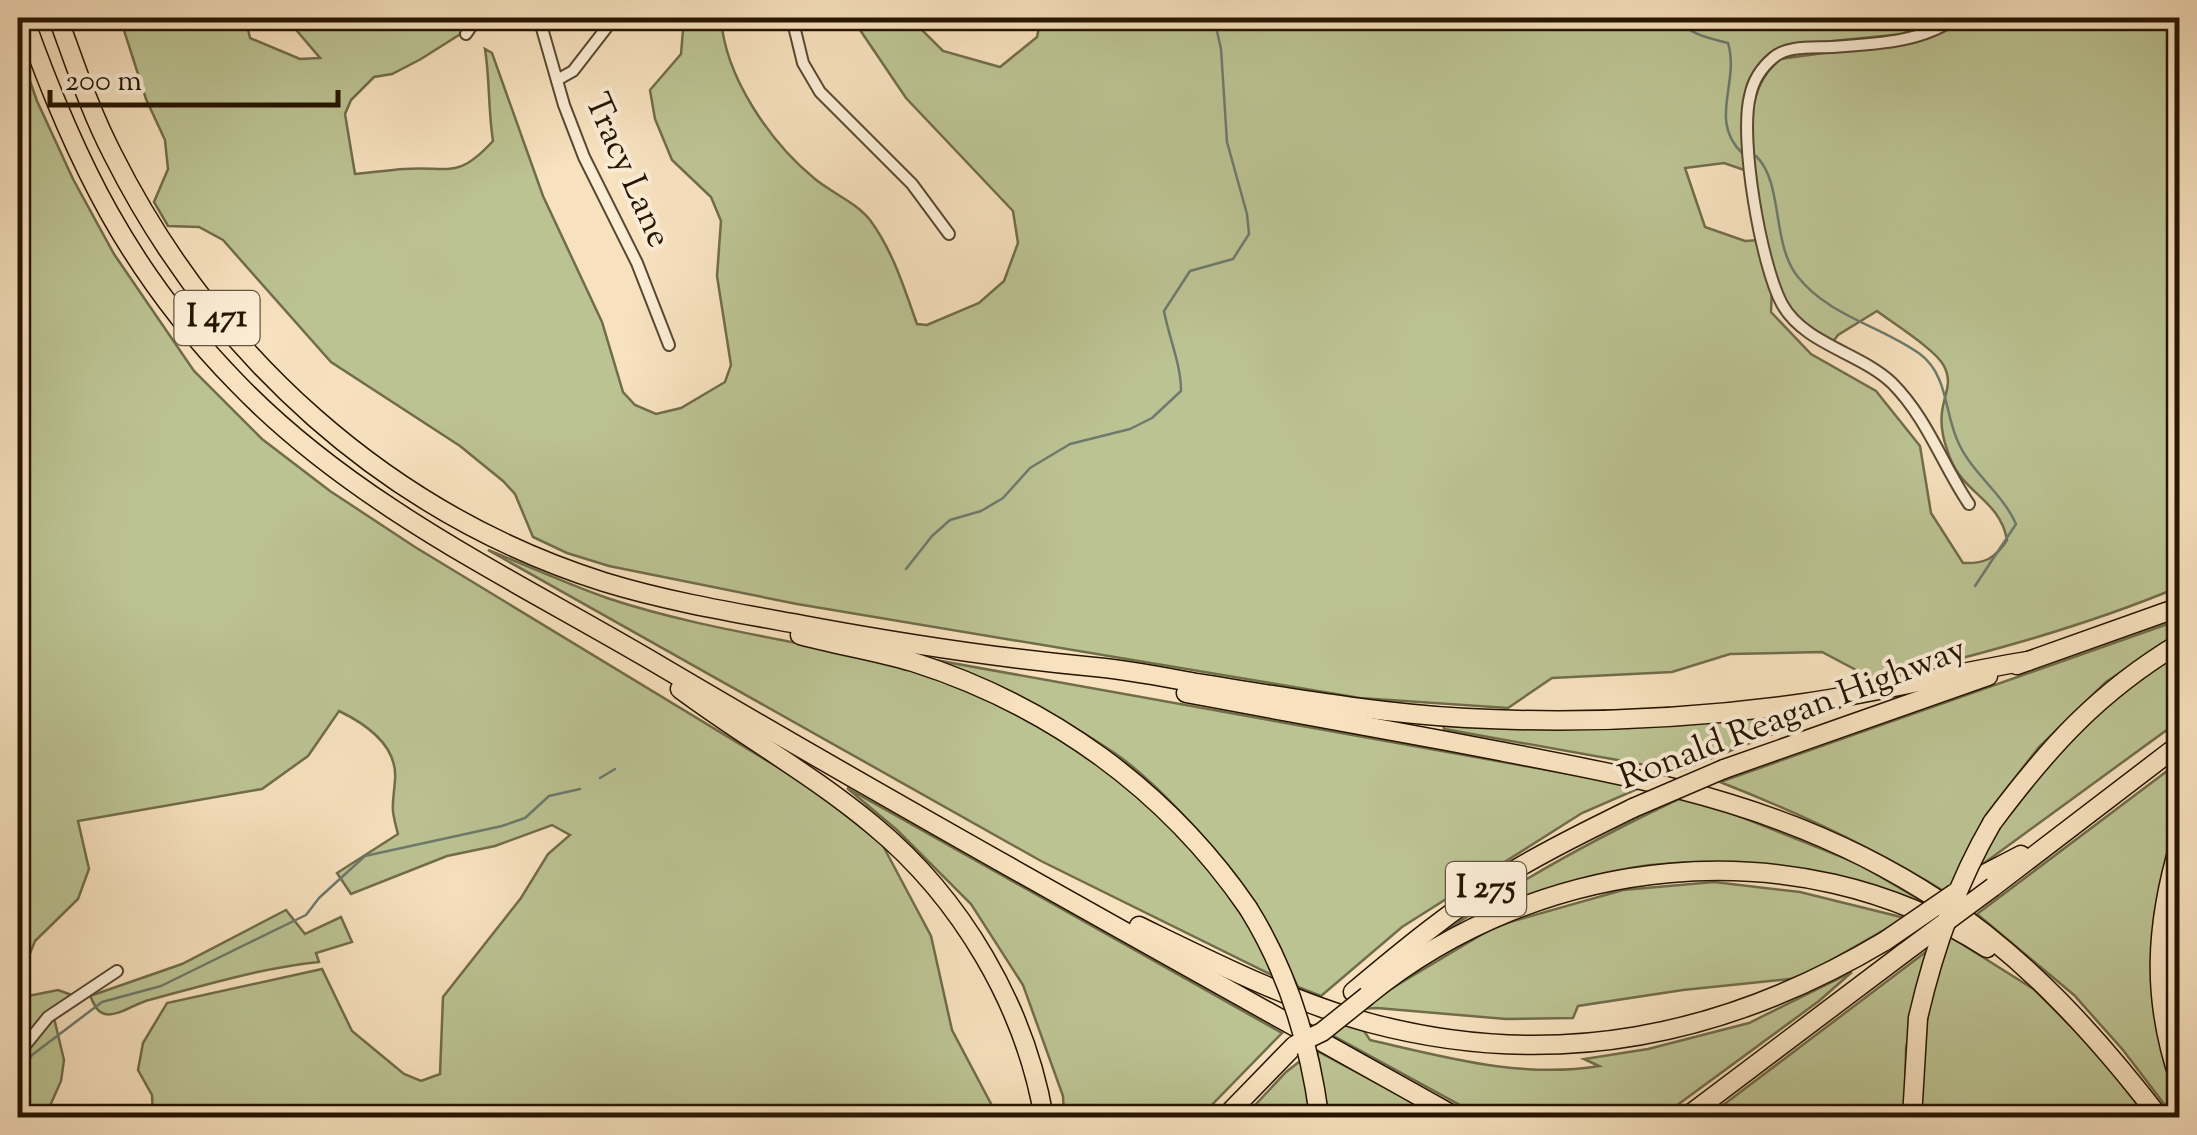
<svg xmlns="http://www.w3.org/2000/svg" width="2197" height="1135" font-family="'Sorts Mill Goudy',serif">
<style>
.green{fill:#bcc393;stroke:#716c4a;stroke-width:2.5}
.lines{fill:none;stroke-linecap:round;stroke-linejoin:round}
.stream{stroke:#6d7a6d;stroke-width:2.5}
.street-casing{stroke:#5a4830;stroke-width:14}
.highway-casing{stroke:#261500;stroke-width:21}
.street{stroke:#faecd5;stroke-width:10}
.highway{stroke:#f7e1be;stroke-width:18}
.highway-bridge-casing{stroke:#261500;stroke-width:21;stroke-linecap:butt}
.highway-bridge{stroke:#f7e1be;stroke-width:18}
.labels{text-anchor:middle;dominant-baseline:central;stroke-width:8;stroke-linejoin:round;paint-order:stroke}
.shield{fill:#faecd5;stroke:#665640;stroke-width:2.5}
.shield-label{font-size:32px;font-weight:bold;fill:#261500}
.street-label{font-size:35px;fill:#261500;stroke:#faecd5}
</style>
<rect width="100%" height="100%" fill="#f7e1be"/>
<filter id="stains"><feTurbulence type="fractalNoise" baseFrequency=".002" numOctaves="4"/><feColorMatrix values="0 0 0 0 .2 0 0 0 0 .09 0 0 0 0 .02 0 0 0 .5 -.17"/></filter>
<radialGradient id="worn" r=".72"><stop offset=".6" stop-color="#630" stop-opacity="0"/><stop offset="1" stop-color="#630" stop-opacity=".3"/></radialGradient>
<g class="green">
<path d="M120 18H251L247 25 250 38 300 59 320 58 286 18H468L471 21 462 33 421 59 392 74 374 77 351 100 345 114 355 174C371 173 387 170 404 169 450 166 457 180 493 141 488 110 490 80 485 49L492 53 543 196 602 322 623 392 635 405 656 414 681 408 725 382 731 365 717 276 721 221 711 197 672 160 655 119 650 90 681 54 684 18H721C725 77 770 142 815 179 832 193 857 203 870 220 893 251 904 288 917 324L927 325 979 303 1004 281 1018 243 1013 211 906 98 856 24V18H910L943 51 1000 67 1037 37 1041 18H1872L1913 33 1793 45 1770 53 1756 71 1743 103 1747 171 1724 163 1685 168 1705 227 1745 241 1759 240 1772 287 1771 312 1811 354 1876 391 1920 446 1931 513 1963 563C1984 564 1995 559 2007 540 2000 500 1964 494 1950 458 1944 442 1940 428 1942 412 1944 394 1953 384 1944 366 1936 350 1894 324 1877 311L1838 335 1832 343C1820 334 1805 326 1795 315 1770 287 1762 217 1755 180L1751 177C1752 133 1744 89 1780 59L1919 40 1959 18H2179V587C2081 628 1978 655 1875 680L1822 652 1730 654 1672 672 1552 678 1508 708 1360 698 797 604 609 566 567 553 533 537 515 494 503 481 460 446 331 362 223 240 199 227 168 226 154 202 168 169 165 140 146 99Z"/>
<path d="M18 47 37 101 73 179 114 254 194 371 262 439 330 491 415 547 809 786 882 844 931 936 952 1030 998 1117H153L152 1095 138 1070 143 1043 167 1003 322 969 352 1031 404 1074 421 1081 440 1074 443 997 521 898 548 854 570 835 552 825 495 846 447 856 351 894 337 873 398 834C390 805 393 807 395 780 398 745 366 724 339 711L308 756 262 789 78 821 89 869 78 899 35 941 22 973 28 996 58 990 72 995 34 1027 18 1046Z"/>
<path d="M488 550C528 566 567 584 607 598 703 630 804 641 902 666 1038 702 1160 792 1240 906 1256 929 1267 955 1280 979L1041 861Z"/>
<path d="M2179 620V634L2106 682 2039 747 1986 815 1952 887 1945 892C1873 847 1799 813 1720 782Z"/>
<path d="M2179 650V721L1972 872 2028 781 2103 705Z"/>
<path d="M924 658 1642 787 1582 813 1402 927 1321 996 1298 987C1278 947 1259 903 1230 868 1201 832 1153 780 1116 754 1056 713 992 684 924 658Z"/>
<path d="M1856 701 1679 771 1444 729 1443 723 1591 728 1721 722Z"/>
<path d="M2179 762V826L2169 852 2155 912 2152 983 2160 1042 2179 1099V1117H2174L2123 1050 2074 995 1977 914Z"/>
<path d="M847 788 1282 1033 1200 1117H1064L1063 1096 1023 985 971 904 897 830Z"/>
<path d="M1683 797 1696 799 1857 863 1927 904 1922 906C1873 893 1823 874 1773 867 1649 849 1557 880 1447 930 1522 878 1600 836 1683 797Z"/>
<path d="M2179 863V1060C2165 986 2164 937 2179 863Z"/>
<path d="M1714 882 1800 892 1905 918 1800 978 1683 990 1578 1006 1573 1018 1506 1019 1377 1008 1357 1009 1496 926 1623 890Z"/>
<path d="M286 910 305 934 341 917 352 942 316 953 319 962C261 968 205 985 149 1000 136 1003 118 1017 105 1014 96 1012 94 1003 90 996L182 964Z"/>
<path d="M1949 936 2035 990 2100 1056 2147 1117 1918 1118 1923 1022Z"/>
<path d="M1927 951 1906 1048 1905 1117 1706 1118Z"/>
<path d="M1852 972 1819 1001 1661 1117H1482L1330 1034 1342 1022 1364 1031 1370 1040C1445 1057 1521 1079 1599 1066L1584 1059 1648 1049 1749 1023Z"/>
<path d="M54 1018 64 1060 61 1081 45 1117 18 1118C18 1068 16 1053 54 1018Z"/>
<path d="M1317 1051 1440 1117H1328Z"/>
<path d="M1304 1058 1314 1117 1243 1118 1286 1072Z"/>
</g>
<g class="lines">
<g class="stream">
<path d="M1678 18C1689 35 1709 38 1728 43 1740 83 1708 120 1742 153"/>
<path d="M1756 156C1784 183 1771 244 1798 277 1829 316 1881 326 1920 354 1949 376 1944 414 1959 444 1973 474 2003 494 2016 524L1975 586"/>
<path d="M906 569 932 536 950 520 981 511 1003 498 1030 468 1070 444 1130 429 1152 418 1181 391C1181 364 1169 338 1164 311L1190 271 1233 259 1249 234 1247 214 1227 142 1221 49 1214 18"/>
<path d="M600 778 615 769"/>
<path d="M18 1080 32 1055 102 1002 161 986 306 915 319 898 365 856 502 826 525 818 549 796 580 789"/>
</g>
<g class="street-casing">
<g id="street">
<path d="M539 18 564 105 584 157 637 263 669 345"/>
<path d="M792 18 803 63 820 92 912 184 949 234"/>
<path d="M1955 18C1921 43 1872 44 1831 47 1813 48 1787 45 1773 58 1761 68 1753 81 1750 96 1739 139 1761 265 1782 304 1804 344 1861 353 1892 383 1927 418 1942 464 1969 504"/>
<path d="M466 34 477 18"/>
<path d="M557 80 573 71 614 18"/>
<path d="M18 1054 48 1017 117 971"/>
</g>
</g>
<g class="highway-casing">
<g id="highway">
<path d="M24 18C75 161 129 273 238 384 353 503 505 575 647 658 914 816 1187 966 1458 1118"/>
<path d="M58 18C75 64 90 111 113 155 214 356 387 513 604 582 669 602 737 613 803 625 900 643 997 658 1095 667 1129 670 1163 677 1196 683 1286 697 1375 713 1466 718 1580 724 1692 719 1805 703 1880 692 1953 673 2028 661"/>
<path d="M800 635C837 645 876 651 913 662 1049 705 1167 790 1248 908"/>
<path d="M2017 665 2180 607"/>
<path d="M680 689C743 736 813 775 874 826 961 898 1025 1006 1044 1118"/>
<path d="M1186 693C1291 712 1395 731 1499 751 1660 782 1799 808 1940 901 2027 959 2096 1035 2160 1118"/>
<path d="M1724 769 1988 676"/>
<path d="M1992 823C2048 748 2098 692 2180 643"/>
<path d="M2180 842C2155 926 2151 998 2180 1082"/>
<path d="M1969 882 2021 855"/>
<path d="M1993 887 2180 744"/>
<path d="M1139 926C1213 962 1290 1001 1370 1023 1554 1072 1724 1037 1885 941"/>
<path d="M1353 992C1403 950 1453 909 1508 874 1548 849 1591 829 1633 808"/>
<path d="M1367 996C1539 855 1796 825 1987 948"/>
<path d="M1224 1118 1294 1046"/>
<path d="M1685 1118 1905 952"/>
<path d="M1912 1118 1918 1018"/>
</g>
</g>
<use href="#street" class="street"/>
<use href="#highway" class="highway"/>
<g class="highway-bridge-casing">
<g id="highway-bridge">
<path d="M1633 808 1724 769"/>
<path d="M1248 908C1288 972 1309 1041 1319 1115"/>
<path d="M1885 941 1955 893"/>
<path d="M1905 952 1993 887"/>
<path d="M1918 1018C1934 948 1956 885 1992 823"/>
<path d="M1295 1045 1322 1032 1367 996"/>
</g>
</g>
<use href="#highway-bridge" class="highway-bridge"/>
</g>
<g class="labels">
<g class="shield">
<rect x="174.5" y="291" width="85" height="54" rx="8"/>
<rect x="1446" y="862" width="80" height="54" rx="8"/>
</g>
<g class="shield-label">
<text x="217" y="318">I 471</text>
<text x="1486" y="889">I 275</text>
</g>
<g class="street-label">
<text transform="translate(626 171) rotate(66)">Tracy Lane</text>
<text transform="translate(1793 715) rotate(-21)">Ronald Reagan Highway</text>
</g>
</g>
<rect width="2197" height="1135" fill="none" stroke="#f7e1be" stroke-width="60"/>
<rect x="20" y="20" width="2157" height="1095" fill="none" stroke="#261500" stroke-width="5"/>
<rect x="30" y="30" width="2137" height="1075" fill="none" stroke="#261500" stroke-width="2.5"/>
<path d="M50 90v15h288v-15" fill="none" stroke="#261500" stroke-width="5"/>
<text x="65" y="90" font-size="30" fill="#261500" stroke="#faecd5" stroke-width="8" paint-order="stroke">200 m</text>
<rect width="100%" height="100%" filter="url(#stains)"/>
<rect width="100%" height="100%" fill="url(#worn)"/>
</svg>
